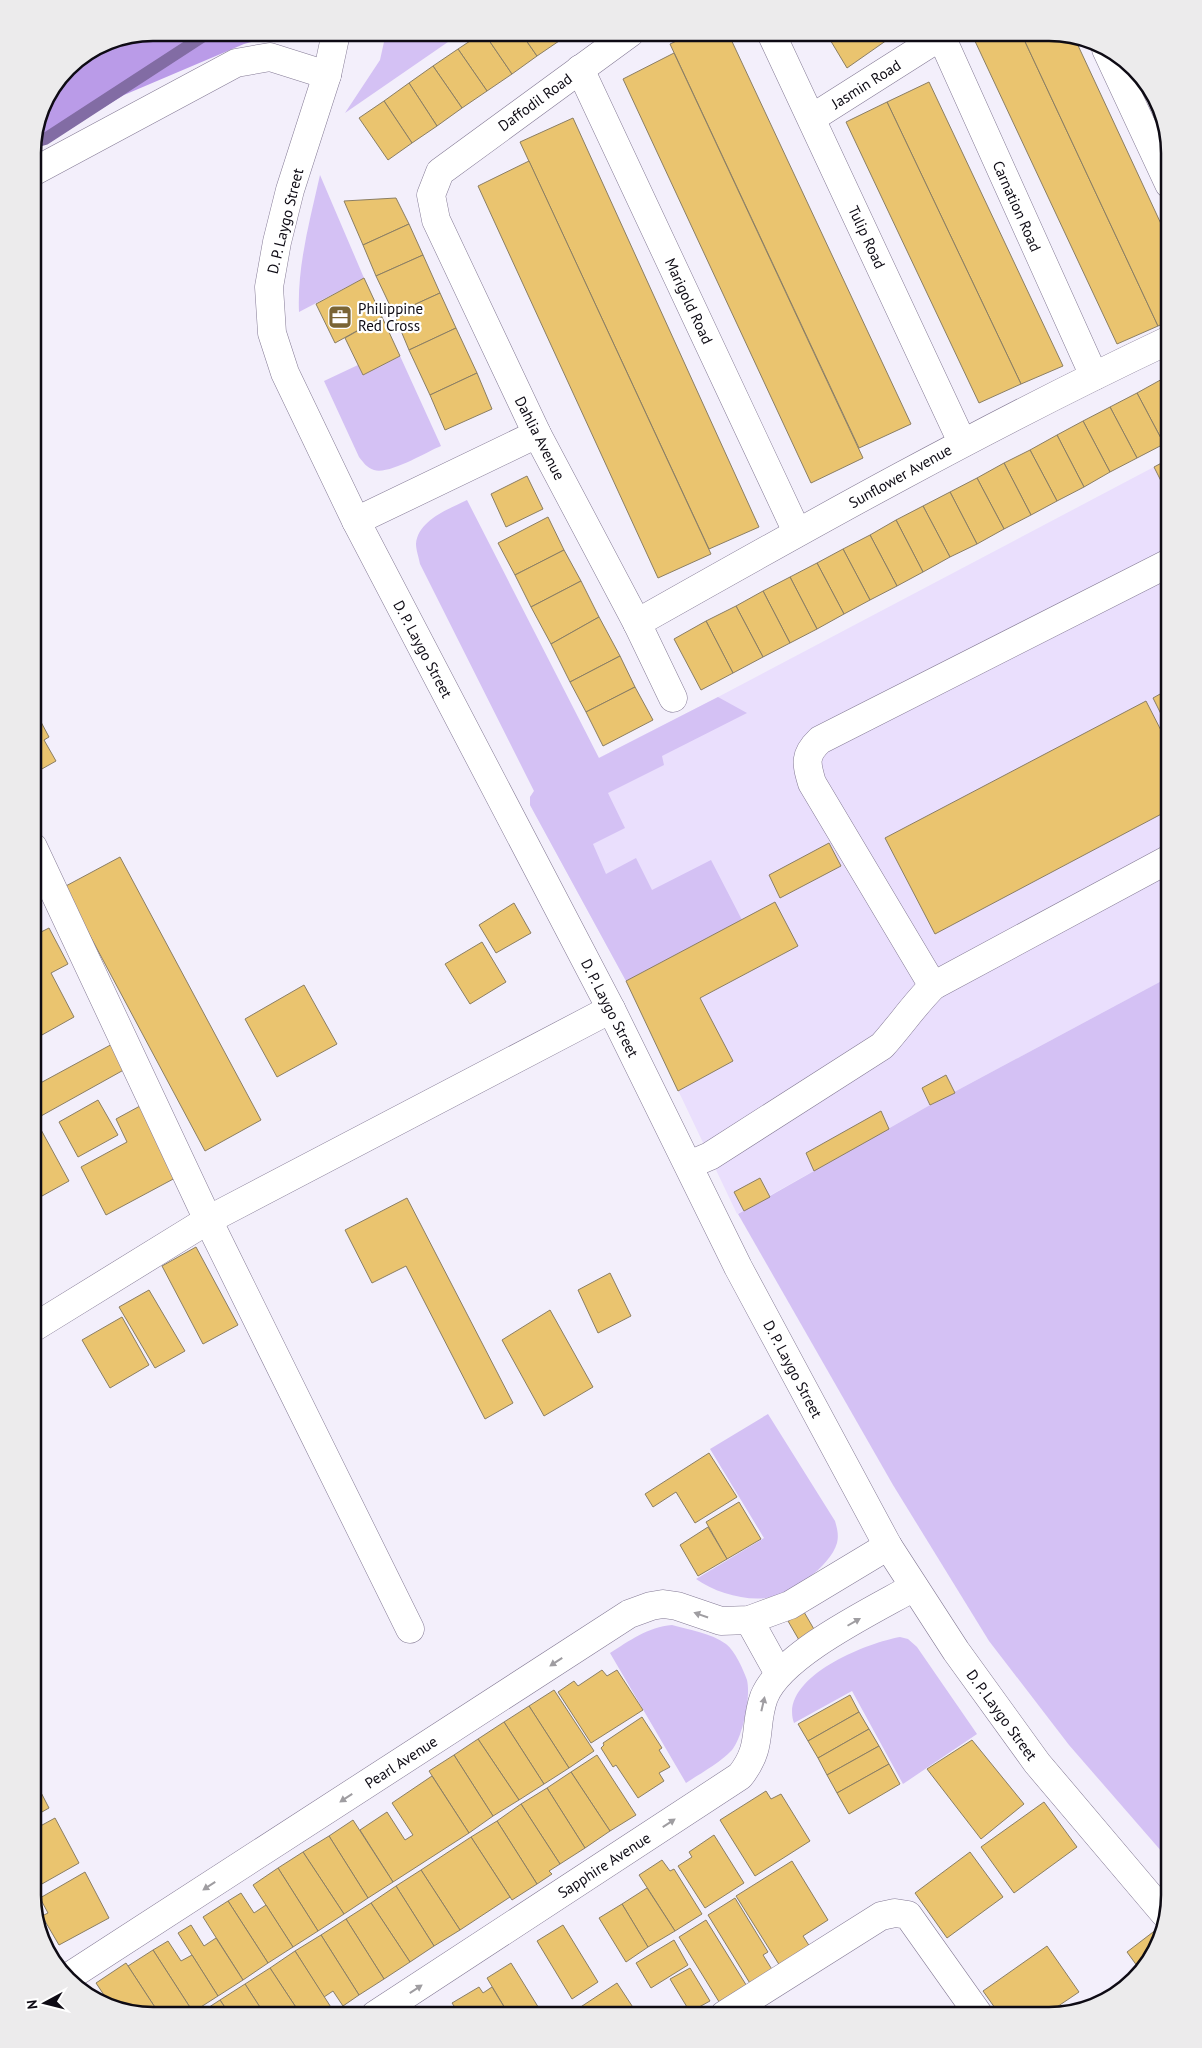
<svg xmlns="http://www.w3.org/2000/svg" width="1202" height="2048" font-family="'PT Sans',sans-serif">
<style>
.built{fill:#eadffd}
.green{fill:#d4c1f4}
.forest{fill:#ba9be8}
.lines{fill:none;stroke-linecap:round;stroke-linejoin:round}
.stream{stroke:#826ca4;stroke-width:12}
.building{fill:#eac46f;stroke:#8b7e63}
.minor-casing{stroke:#847a95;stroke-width:29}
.major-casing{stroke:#847a95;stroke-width:29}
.minor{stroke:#fff;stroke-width:28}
.major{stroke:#fff;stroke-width:28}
.oneway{fill:#9f9da1}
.labels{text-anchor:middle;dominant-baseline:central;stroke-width:4.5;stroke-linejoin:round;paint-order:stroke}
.street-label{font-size:15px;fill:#0e0b14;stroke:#fff}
.poi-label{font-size:15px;fill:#0e0b14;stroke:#fff;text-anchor:start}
.rim{fill:none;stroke:#0e0b14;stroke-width:2.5}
</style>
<rect width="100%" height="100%" fill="#f3effb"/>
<path class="built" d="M1169 459V977L930 1105 737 1214 626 981 530 805V797L534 791 718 697Z"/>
<g class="green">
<path d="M386 33H461L345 113 380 60Z"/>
<path d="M320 175 364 278 299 312C297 266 310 220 320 175Z"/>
<path d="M400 356 441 446C426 452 389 475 374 470 367 468 363 462 359 457L324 381 358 365 363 375Z"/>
<path d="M467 500 599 758 718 697 747 713 662 756 664 765 608 793 625 828 593 844 606 874 636 858 652 890 711 860 742 920 626 981 530 805V797L534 791 420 564C419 558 416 550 416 544 418 520 449 509 467 500Z"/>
<path d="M1169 977V1860L1069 1745 989 1641 893 1485 738 1214 930 1105Z"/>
<path d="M768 1414 835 1521C837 1528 839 1535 837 1543 830 1567 790 1595 766 1598 744 1601 714 1592 696 1579L764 1538 710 1449Z"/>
<path d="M672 1625C689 1630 711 1633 726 1644 735 1651 743 1669 747 1680 751 1697 743 1736 732 1750 720 1763 701 1773 686 1783L610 1653C629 1641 648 1627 672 1625Z"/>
<path d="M900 1637 908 1639 917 1647 977 1734 903 1784 852 1691 794 1723C778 1678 866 1643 900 1637Z"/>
</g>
<path class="forest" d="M153 33H286L244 44 124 95 33 150 42 107 68 68 107 42Z"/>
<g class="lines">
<path class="stream" d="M34 142 45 139 208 33"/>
</g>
<g class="building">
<path d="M482 33H484L512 74 487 91 458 49Z"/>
<path d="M484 33H521L537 56 512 74Z"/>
<path d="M521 33H557L562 39 537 56Z"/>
<path d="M693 33H728L911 424 859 448 670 44Z"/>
<path d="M826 33H897L847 68Z"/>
<path d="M987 33H1021L1158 326 1117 344 974 39Z"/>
<path d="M1021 33H1057L1075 39 1169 241V321L1158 326Z"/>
<path d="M458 49 487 91 462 108 433 66Z"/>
<path d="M674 53 863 458 811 483 623 79Z"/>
<path d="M433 66 462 108 437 126 409 83Z"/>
<path d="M929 82 1063 366 1021 384 887 102Z"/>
<path d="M409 83 437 126 412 143 384 101Z"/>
<path d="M384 101 412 143 388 160 359 118Z"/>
<path d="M887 102 1021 384 979 403 846 122Z"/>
<path d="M573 118 759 527 709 549 520 142Z"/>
<path d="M529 161 711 554 658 578 478 186Z"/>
<path d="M396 198 409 224 363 245 344 201Z"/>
<path d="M409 224 423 255 376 276 363 245Z"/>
<path d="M423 255 440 293 394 314 376 276Z"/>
<path d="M364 278 382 317 335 343 316 304Z"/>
<path d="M440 293 456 328 409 350 394 314Z"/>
<path d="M382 317 400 356 363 375 345 338Z"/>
<path d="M456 328 477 373 430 395 409 350Z"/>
<path d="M477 373 492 409 445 430 430 395Z"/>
<path d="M1164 378 1169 390V441L1164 444 1137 393Z"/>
<path d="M1137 393 1164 444 1137 458 1110 407Z"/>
<path d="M1110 407 1137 458 1110 472 1083 421Z"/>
<path d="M1083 421 1110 472 1084 487 1057 435Z"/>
<path d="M1057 435 1084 487 1057 501 1030 450Z"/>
<path d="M1030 450 1057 501 1031 515 1004 463Z"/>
<path d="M1169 459V497L1154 467Z"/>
<path d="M1004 463 1031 515 1004 529 977 478Z"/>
<path d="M527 476 543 509 506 527 491 494Z"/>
<path d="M977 478 1004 529 977 544 950 492Z"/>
<path d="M950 492 977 544 950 557 923 506Z"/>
<path d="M923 506 950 557 923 572 896 520Z"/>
<path d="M548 517 564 550 515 575 498 543Z"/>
<path d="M896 520 923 572 897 586 870 535Z"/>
<path d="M870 535 897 586 870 600 843 549Z"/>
<path d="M843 549 870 600 844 614 817 563Z"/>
<path d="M564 550 581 581 531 607 515 575Z"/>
<path d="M817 563 844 614 817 629 790 577Z"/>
<path d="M790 577 817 629 790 643 763 591Z"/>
<path d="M581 581 599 617 551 644 531 607Z"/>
<path d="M763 591 790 643 763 657 736 606Z"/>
<path d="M736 606 763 657 733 673 706 621Z"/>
<path d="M599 617 620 656 570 682 551 644Z"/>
<path d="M706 621 733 673 701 690 674 639Z"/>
<path d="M620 656 635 687 586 712 570 682Z"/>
<path d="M635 687 653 720 603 746 586 712Z"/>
<path d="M1169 689V717L1164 720 1153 698Z"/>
<path d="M1146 701 1169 746V810L935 934 885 838Z"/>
<path d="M33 707 49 737 44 740 56 761 33 774Z"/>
<path d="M829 843 841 866 780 898 769 875Z"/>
<path d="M120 857 261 1120 205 1151 64 887Z"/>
<path d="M775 902 798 946 700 998 733 1061 678 1091 626 981Z"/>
<path d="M514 903 531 933 496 953 479 925Z"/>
<path d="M33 926 37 934 49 928 68 964 51 973 74 1017 33 1040Z"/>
<path d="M482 942 506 982 470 1004 445 964Z"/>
<path d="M304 985 337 1044 277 1077 245 1019Z"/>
<path d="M116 1042 129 1067 41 1116 33 1100V1087Z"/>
<path d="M946 1075 955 1093 930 1105 922 1088Z"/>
<path d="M98 1100 118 1135 78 1157 59 1122Z"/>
<path d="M140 1106 177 1177 106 1215 81 1167 127 1142 116 1119Z"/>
<path d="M881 1111 889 1129 814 1171 806 1153Z"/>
<path d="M33 1115 69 1181 33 1201Z"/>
<path d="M760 1178 770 1197 744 1211 734 1192Z"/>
<path d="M407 1198 513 1403 485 1419 406 1266 372 1283 345 1230Z"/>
<path d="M196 1247 238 1325 203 1344 162 1266Z"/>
<path d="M610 1273 631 1316 598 1333 578 1290Z"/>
<path d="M149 1290 185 1351 155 1368 119 1307Z"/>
<path d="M550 1310 593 1387 544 1416 502 1340Z"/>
<path d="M122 1317 149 1365 110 1388 82 1340Z"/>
<path d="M709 1453 737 1497 695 1523 676 1492 653 1507 645 1494Z"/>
<path d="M739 1502 761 1539 727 1559 706 1522Z"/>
<path d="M708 1527 727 1559 698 1576 680 1545Z"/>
<path d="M804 1612 815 1631 799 1640 788 1621Z"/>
<path d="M602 1670 607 1676 617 1670 643 1710 591 1743 558 1692 574 1681 578 1686Z"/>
<path d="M554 1690 594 1751 569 1768 529 1706Z"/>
<path d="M850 1695 859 1712 808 1741 798 1724Z"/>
<path d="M529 1706 569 1768 544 1784 504 1722Z"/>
<path d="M859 1712 869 1729 818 1758 808 1741Z"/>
<path d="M642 1717 662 1748 659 1750 670 1767 659 1773 664 1781 638 1798 616 1765 613 1767 601 1748 604 1745 603 1743Z"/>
<path d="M504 1722 544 1784 519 1800 478 1739Z"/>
<path d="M869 1729 879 1746 827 1775 818 1758Z"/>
<path d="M478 1739 519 1800 493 1816 454 1755Z"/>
<path d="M972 1740 1024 1804 981 1839 927 1769Z"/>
<path d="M879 1746 889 1764 837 1793 827 1775Z"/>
<path d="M454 1755 493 1816 469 1833 429 1771Z"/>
<path d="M597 1755 636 1815 610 1831 571 1772Z"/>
<path d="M889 1764 900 1784 849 1814 837 1793Z"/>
<path d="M571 1772 610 1831 585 1848 547 1788Z"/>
<path d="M432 1776 469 1833 393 1882 360 1830 387 1812 405 1840 413 1835 392 1803Z"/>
<path d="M33 1777 49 1808 33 1817Z"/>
<path d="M547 1788 585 1848 560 1864 521 1804Z"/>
<path d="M766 1791 771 1799 781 1794 810 1841 755 1876 720 1820Z"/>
<path d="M1044 1802 1077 1847 1014 1893 981 1847Z"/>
<path d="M521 1804 560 1864 549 1871 552 1874 537 1884 497 1821Z"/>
<path d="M55 1818 79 1863 33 1889V1830Z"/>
<path d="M353 1820 393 1882 368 1898 329 1836Z"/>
<path d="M497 1821 537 1884 512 1900 471 1837Z"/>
<path d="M714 1835 744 1883 705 1908 678 1866 692 1857 689 1852Z"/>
<path d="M329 1836 368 1898 344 1914 303 1852Z"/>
<path d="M471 1837 510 1897 460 1930 421 1870Z"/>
<path d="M303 1852 344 1914 318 1931 278 1868Z"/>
<path d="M970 1852 1003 1897 947 1938 915 1893Z"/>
<path d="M662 1860 670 1871 674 1869 702 1914 675 1931 639 1875Z"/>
<path d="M792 1861 828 1920 803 1936 810 1947 780 1966 736 1896Z"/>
<path d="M278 1868 318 1931 293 1947 253 1885Z"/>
<path d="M421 1870 460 1930 434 1946 396 1886Z"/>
<path d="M85 1872 109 1918 59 1945 42 1916 48 1913 40 1898Z"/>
<path d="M396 1886 434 1946 410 1962 371 1903Z"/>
<path d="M647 1888 675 1931 648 1947 622 1904Z"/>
<path d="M241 1893 254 1913 266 1905 293 1947 268 1963 228 1901Z"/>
<path d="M735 1898 768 1952 763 1955 773 1971 751 1985 708 1915Z"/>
<path d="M228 1901 268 1963 243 1980 203 1917Z"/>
<path d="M371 1903 410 1962 384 1979 346 1919Z"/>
<path d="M622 1904 648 1947 626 1962 599 1918Z"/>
<path d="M346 1919 384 1979 359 1995 321 1935Z"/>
<path d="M706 1920 748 1988 721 2005 679 1937Z"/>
<path d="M191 1925 204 1946 216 1938 243 1980 218 1996 178 1933Z"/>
<path d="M563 1925 598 1982 572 1999 537 1941Z"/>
<path d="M1157 1929 1159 1931 1149 1962 1140 1970 1127 1952Z"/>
<path d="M321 1935 359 1995 343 2006 333 1991 324 1997 295 1951Z"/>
<path d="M674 1940 688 1965 651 1988 636 1963Z"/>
<path d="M168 1941 181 1961 192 1955 218 1996 193 2012 153 1950Z"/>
<path d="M1047 1946 1079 1992 1045 2015H1000L983 1991Z"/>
<path d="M153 1950 193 2012 188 2015H160L128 1966Z"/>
<path d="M295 1951 334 2012 328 2015H301L270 1968Z"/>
<path d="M126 1963 128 1966 160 2015H146L102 2000 106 1998 96 1983Z"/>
<path d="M511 1963 540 2010 532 2015H509L487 1978Z"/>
<path d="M270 1968 301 2015H265L245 1984Z"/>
<path d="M690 1968 710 2001 690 2012 670 1979Z"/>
<path d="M617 1983 638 2015H571L570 2014Z"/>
<path d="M245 1984 265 2015H230L220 2000Z"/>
<path d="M479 1987 483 1993 492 1987 509 2015H460L452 2003Z"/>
<path d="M220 2000 230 2015H197Z"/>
</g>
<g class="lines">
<g class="minor-casing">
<g id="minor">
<path d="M630 33 440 172 431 195 436 220 537 434 637 623 673 698"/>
<path d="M771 33 962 442"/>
<path d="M941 36 1094 376"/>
<path d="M1106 49 1169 184"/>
<path d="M580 69 797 532"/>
<path d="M812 118 946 33"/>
<path d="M33 172 236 63 270 57 327 75"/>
<path d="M356 521 537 434"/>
<path d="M637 623C812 524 987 426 1169 340"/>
<path d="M33 847 208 1220 410 1629"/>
<path d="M933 986 812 783C806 763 804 755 820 740L1169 563"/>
<path d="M689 1165 710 1156 882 1046C900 1026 914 1005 933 986L1169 859"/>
<path d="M33 1328 208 1220 611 1009"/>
<path d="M749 1620 779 1674"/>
<path d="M70 1976 629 1614 651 1606 663 1604 677 1606 721 1621 749 1620 790 1605 888 1546"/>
<path d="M375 2015 740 1776C764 1746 753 1727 764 1697 781 1654 874 1610 914 1587"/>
<path d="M724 2015 881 1916 895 1913 908 1915 979 2015"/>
</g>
</g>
<g class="major-casing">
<path id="major" d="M336 33 327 75 290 190 277 242 269 287 272 333 285 373 356 521 611 1009 738 1267 888 1546 956 1651 1037 1763 1164 1913"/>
</g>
<use href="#minor" class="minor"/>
<use href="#major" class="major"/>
</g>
<defs><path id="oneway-solid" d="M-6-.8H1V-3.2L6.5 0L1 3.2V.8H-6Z" transform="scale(1.25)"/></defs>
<g class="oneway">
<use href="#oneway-solid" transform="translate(701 1615) rotate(-161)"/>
<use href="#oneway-solid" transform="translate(854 1622) rotate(-30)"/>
<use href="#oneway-solid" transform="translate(556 1662) rotate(147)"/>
<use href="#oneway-solid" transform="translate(763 1704) rotate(-77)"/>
<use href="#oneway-solid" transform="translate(346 1798) rotate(147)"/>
<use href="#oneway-solid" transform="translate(669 1823) rotate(-33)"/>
<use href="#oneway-solid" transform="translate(209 1886) rotate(147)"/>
<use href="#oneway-solid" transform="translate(416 1989) rotate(-33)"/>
</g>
<defs>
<g id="office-square" transform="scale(1.25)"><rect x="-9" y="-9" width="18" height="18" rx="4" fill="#7a6434" stroke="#fff"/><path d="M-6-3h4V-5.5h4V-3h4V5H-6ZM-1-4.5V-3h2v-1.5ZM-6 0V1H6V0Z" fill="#fff"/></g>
</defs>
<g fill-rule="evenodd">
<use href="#office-square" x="340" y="317"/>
</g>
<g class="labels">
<g class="street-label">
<text transform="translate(866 84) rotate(-32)">Jasmin Road</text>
<text transform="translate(535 102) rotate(-36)">Daffodil Road</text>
<text transform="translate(1017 206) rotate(66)">Carnation Road</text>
<text transform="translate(285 221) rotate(-76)">D. P. Laygo Street</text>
<text transform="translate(867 237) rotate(65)">Tulip Road</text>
<text transform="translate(689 301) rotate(65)">Marigold Road</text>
<text transform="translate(540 438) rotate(63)">Dahlia Avenue</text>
<text transform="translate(900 476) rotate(-29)">Sunflower Avenue</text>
<text transform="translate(423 649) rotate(62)">D. P. Laygo Street</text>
<text transform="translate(610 1008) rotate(63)">D. P. Laygo Street</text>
<text transform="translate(793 1369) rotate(62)">D. P. Laygo Street</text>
<text transform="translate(1002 1715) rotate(54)">D. P. Laygo Street</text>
<text transform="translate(401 1762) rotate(-33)">Pearl Avenue</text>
<text transform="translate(604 1865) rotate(-33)">Sapphire Avenue</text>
</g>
<g class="poi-label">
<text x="358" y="308">Philippine<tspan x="358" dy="17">Red Cross</tspan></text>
</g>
</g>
<path d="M0 0H1202V2048H0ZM153 41H1049A112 112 0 0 1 1161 153V1895A112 112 0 0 1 1049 2007H153A112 112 0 0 1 41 1895V153A112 112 0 0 1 153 41Z" fill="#ecebec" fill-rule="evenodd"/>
<path class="rim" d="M153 41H1049A112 112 0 0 1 1161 153V1895A112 112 0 0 1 1049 2007H153A112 112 0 0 1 41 1895V153A112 112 0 0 1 153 41Z"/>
<g transform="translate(45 2003) rotate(263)" stroke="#ffffff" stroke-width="4" paint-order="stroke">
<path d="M0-4L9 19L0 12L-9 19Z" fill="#0e0b14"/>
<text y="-8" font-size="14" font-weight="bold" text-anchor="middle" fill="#0e0b14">N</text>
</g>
</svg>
